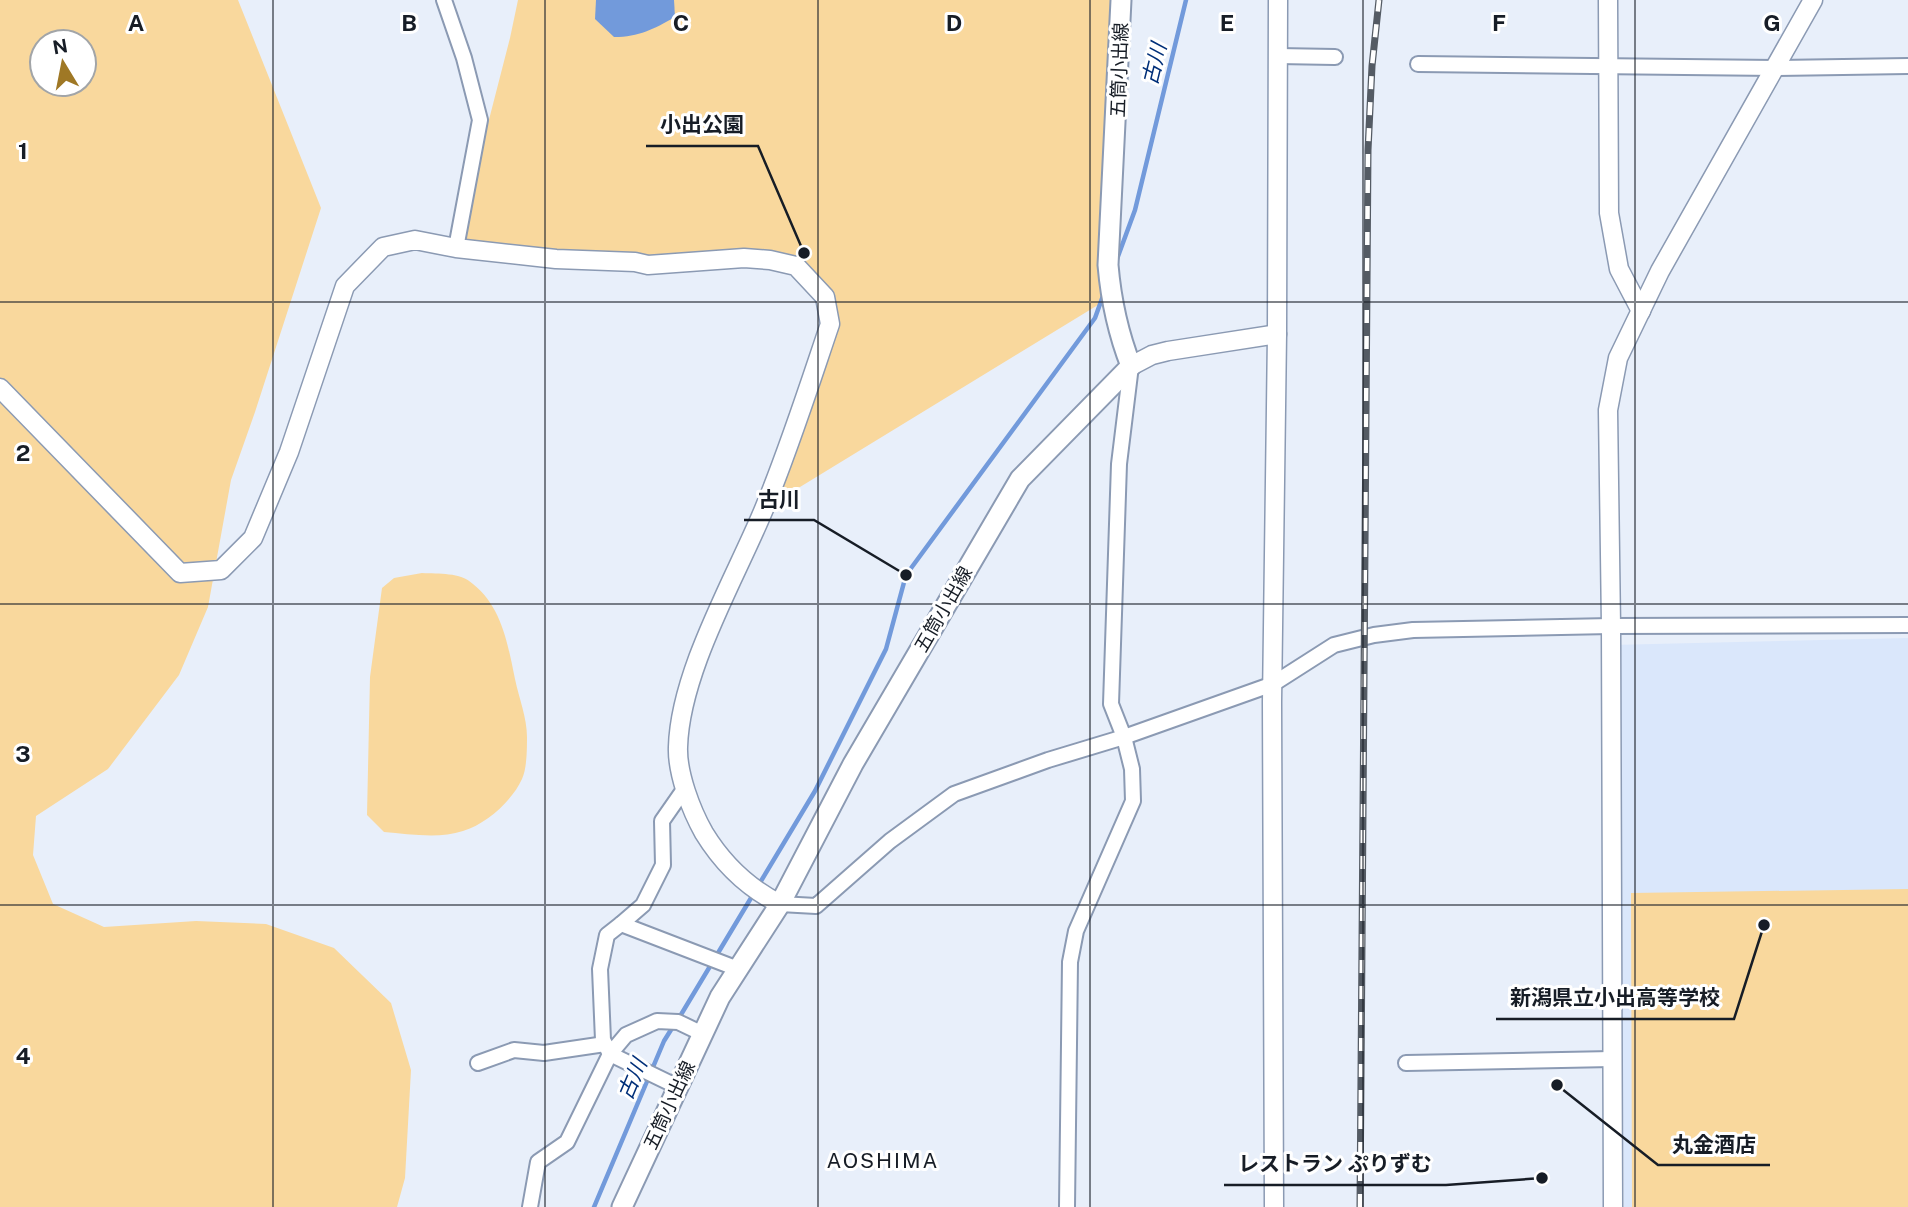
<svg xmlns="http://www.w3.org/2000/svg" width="1908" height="1207" font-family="'Public Sans','Noto Sans JP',sans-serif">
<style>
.built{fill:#dae7fb}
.green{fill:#f9d89d;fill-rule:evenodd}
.water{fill:#729adb}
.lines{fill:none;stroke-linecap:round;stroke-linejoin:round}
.stream{stroke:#729adb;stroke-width:4.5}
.minor-casing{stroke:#8b9ab3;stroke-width:18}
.tertiary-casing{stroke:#8b9ab3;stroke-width:21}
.secondary-casing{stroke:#8b9ab3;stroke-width:23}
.minor{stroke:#fff;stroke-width:14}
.tertiary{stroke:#fff;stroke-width:18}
.secondary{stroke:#fff;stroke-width:19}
.rail-casing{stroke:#545b64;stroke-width:7}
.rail{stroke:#fff;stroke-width:4.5;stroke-dasharray:13;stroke-linecap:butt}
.grid{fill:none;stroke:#171d26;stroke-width:2;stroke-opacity:0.55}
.labels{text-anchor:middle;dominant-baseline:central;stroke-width:6;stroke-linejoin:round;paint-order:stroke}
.street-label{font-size:19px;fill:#171d26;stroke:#fff}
.water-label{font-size:21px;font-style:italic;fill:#002f79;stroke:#fff}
.neighbourhood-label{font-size:21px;letter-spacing:2px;fill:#171d26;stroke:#fff}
.grid-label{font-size:23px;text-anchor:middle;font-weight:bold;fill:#171d26;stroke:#fff;stroke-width:6;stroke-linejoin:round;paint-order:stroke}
.leader{fill:none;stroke:#171d26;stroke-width:2.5}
.callout-dot{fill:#171d26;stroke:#fff;stroke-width:2.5}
.callout-label{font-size:21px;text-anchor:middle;font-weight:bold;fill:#171d26;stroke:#fff;stroke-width:6;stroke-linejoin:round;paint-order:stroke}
</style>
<rect width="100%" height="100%" fill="#e8effa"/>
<path class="built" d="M1908 638V1207H1624L1622 1009 1611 645Z"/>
<g class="green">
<path d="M0 0H238L321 208 255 412 231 480 208 607 179 675 108 769 36 816 33 855 53 904 104 927 196 921 266 924 334 948 391 1003 411 1070 405 1178 397 1207H0ZM42 42H84V84H42Z"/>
<path d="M518 0H1121L1111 297 764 509 830 324 825 297 796 266 648 265 456 248 510 38Z"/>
<path d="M422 573C439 574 460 572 473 584 502 607 508 645 515 679 519 698 527 718 527 737 527 749 527 768 522 779 512 801 486 824 463 831 439 839 409 834 384 832L367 815 370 677 382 588 394 578Z"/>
<path d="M1908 889V1207H1632L1631 893Z"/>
</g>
<path class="water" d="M596 0H674L675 17C654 29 639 37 614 37L595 19Z"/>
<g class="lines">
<g class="stream">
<path d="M1117 259 1135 210 1186 0"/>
<path d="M758 886 815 791 886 649 906 575 1095 318 1104 293"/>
<path d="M679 1018 754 893"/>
<path d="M594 1207 664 1041 674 1025"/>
</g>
<g class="minor-casing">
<g id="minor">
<path d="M444 0 464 58 480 120 456 248"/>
<path d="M1278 56 1335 57"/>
<path d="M1418 64 1776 68 1908 66"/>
<path d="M685 788 662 821 663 865 643 905 621 924 738 969"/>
<path d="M780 904 816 906 890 841 954 794 1048 760 1124 737 1273 684 1334 645 1374 635 1413 630 1611 626 1908 625"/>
<path d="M621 924 607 935 600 969 603 1040 610 1054 678 1087"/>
<path d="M478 1063 514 1050 544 1053 605 1044"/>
<path d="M1406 1063 1612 1059"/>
<path d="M530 1207 538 1162 567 1142 610 1054 626 1035 657 1021 678 1022 703 1034"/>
<path d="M1067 1207 1070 962 1076 931 1133 801 1132 769 1124 737 1111 704 1119 464 1131 366"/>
</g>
</g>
<g class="tertiary-casing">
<g id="tertiary">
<path d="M1608 0 1609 213 1619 269 1641 311"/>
<path d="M1131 366 1152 355 1168 351 1277 334"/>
<path d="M0 388 180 573 221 570 253 538 289 452 345 286 383 247 415 240 456 248 556 259 635 262 648 265 744 258 770 260 796 266 825 297 830 324C809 386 789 449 764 509 735 579 680 672 678 747 677 773 691 810 704 833 723 864 748 888 780 904"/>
<path d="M1274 1207 1272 702 1277 334 1278 0"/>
<path d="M1613 1207 1611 626 1608 410 1618 358 1660 271 1813 0"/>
</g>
</g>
<g class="secondary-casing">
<path id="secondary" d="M622 1207 720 997 780 904 853 764 1020 479 1131 366C1118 333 1111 300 1108 265L1121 0"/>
</g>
<use href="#minor" class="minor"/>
<use href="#tertiary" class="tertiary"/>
<use href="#secondary" class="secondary"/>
<g class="rail-casing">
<path id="rail" d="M1360 1207 1368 150 1372 66 1379 0"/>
</g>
<use href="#rail" class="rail"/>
</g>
<path class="grid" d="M273 0V1207M545 0V1207M818 0V1207M1090 0V1207M1363 0V1207M1635 0V1207M0 302H1908M0 604H1908M0 905H1908"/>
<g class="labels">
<g class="street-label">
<text transform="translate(1119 70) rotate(-88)">五筒小出線</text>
<text transform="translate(943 609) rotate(-60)">五筒小出線</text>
<text transform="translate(669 1105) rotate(-65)">五筒小出線</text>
</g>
<g class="water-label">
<text transform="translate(1154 64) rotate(-76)">古川</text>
<text transform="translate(632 1079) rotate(-67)">古川</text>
</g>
<g class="neighbourhood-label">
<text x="883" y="1160">AOSHIMA</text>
</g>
</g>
<g class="grid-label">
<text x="136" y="31">A</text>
<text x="409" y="31">B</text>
<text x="681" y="31">C</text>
<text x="954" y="31">D</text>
<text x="1227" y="31">E</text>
<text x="1499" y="31">F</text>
<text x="1772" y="31">G</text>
<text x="23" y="159">1</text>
<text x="23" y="461">2</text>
<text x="23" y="762">3</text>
<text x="23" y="1064">4</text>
</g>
<path class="leader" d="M804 253L758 146H646M906 575L814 520H744M1764 925L1734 1019H1496M1557 1085L1658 1165H1770M1542 1178L1446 1185H1224"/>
<g class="callout-dot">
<circle cx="804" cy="253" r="7"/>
<circle cx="906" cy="575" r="7"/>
<circle cx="1764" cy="925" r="7"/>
<circle cx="1557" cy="1085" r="7"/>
<circle cx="1542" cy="1178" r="7"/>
</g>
<g class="callout-label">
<text x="702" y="132">小出公園</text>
<text x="779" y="507">古川</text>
<text x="1615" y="1005">新潟県立小出高等学校</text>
<text x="1714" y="1152">丸金酒店</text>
<text x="1335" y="1171">レストラン ぷりずむ</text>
</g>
<g transform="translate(63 63) rotate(350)"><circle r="33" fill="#ffffff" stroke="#a2a5a8" stroke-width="2"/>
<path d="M0-5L12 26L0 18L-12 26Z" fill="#9f7825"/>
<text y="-10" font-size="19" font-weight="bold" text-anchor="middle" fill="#171d26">N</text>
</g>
</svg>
